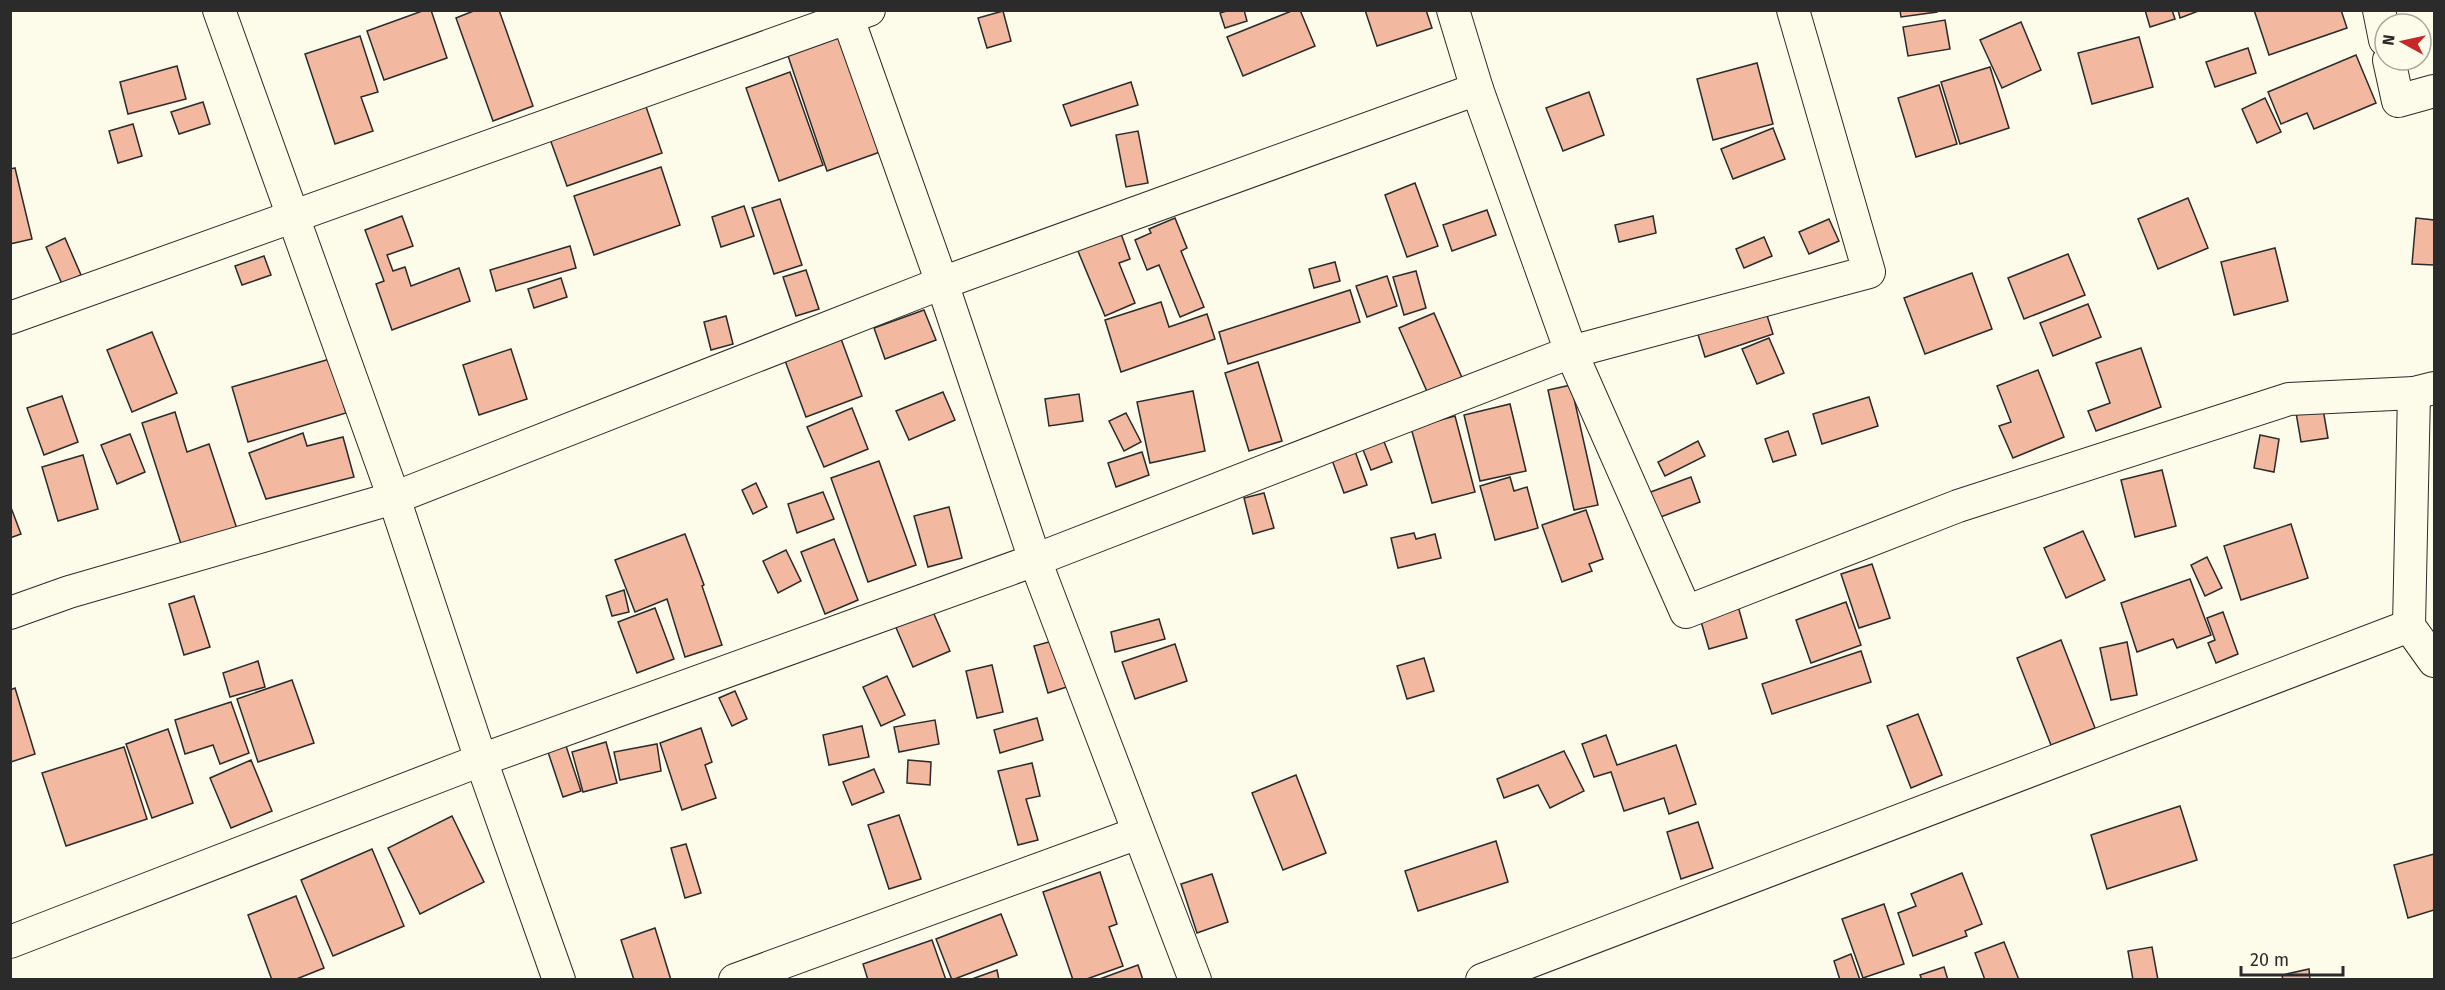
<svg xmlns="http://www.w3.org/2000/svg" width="2445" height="990" font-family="'Fira Sans',sans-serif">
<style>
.building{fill:#f2b8a0;stroke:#2b2b2b;stroke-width:1.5}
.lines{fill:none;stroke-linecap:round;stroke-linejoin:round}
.minor-casing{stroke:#2b2b2b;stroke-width:34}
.minor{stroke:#fdfbea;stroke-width:32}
</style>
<rect width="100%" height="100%" fill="#fdfbea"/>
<g class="building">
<path d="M425 10H431L447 58 384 80 367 31Z"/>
<path d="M476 10H499L533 106 493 121 456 18Z"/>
<path d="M1230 10H1244L1247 21 1225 28 1220 13Z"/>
<path d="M1294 10H1300L1315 46 1243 76 1227 37Z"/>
<path d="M1365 10H1426L1432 28 1377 46Z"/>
<path d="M1900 10H1937V12L1901 17Z"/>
<path d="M2145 10H2172L2175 19 2150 27Z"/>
<path d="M2178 10H2201L2180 18Z"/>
<path d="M2254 10H2341L2347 28 2269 55Z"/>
<path d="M1003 11 1011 41 987 48 978 18Z"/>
<path d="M1945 20 1950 49 1908 56 1903 27Z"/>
<path d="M2021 22 2041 70 2002 88 1980 40Z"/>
<path d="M838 29 880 152 827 171 785 47Z"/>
<path d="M360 36 378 92 361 97 373 131 335 144 305 54Z"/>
<path d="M2139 37 2153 87 2092 104 2078 53Z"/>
<path d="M2248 48 2256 73 2215 87 2206 62Z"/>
<path d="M2356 55 2376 103 2314 129 2307 113 2281 124 2268 92Z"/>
<path d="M1757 63 1773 124 1713 140 1697 79Z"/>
<path d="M177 66 186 99 128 114 120 82Z"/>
<path d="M1990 67 2009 128 1960 144 1941 82Z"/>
<path d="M790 72 823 165 779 181 746 88Z"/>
<path d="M1131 82 1138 105 1071 126 1063 105Z"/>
<path d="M1939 85 1957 144 1916 157 1898 98Z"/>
<path d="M1589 92 1604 135 1563 151 1546 108Z"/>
<path d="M642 95 662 153 567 186 546 128Z"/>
<path d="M2265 98 2281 132 2257 143 2242 109Z"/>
<path d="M203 102 210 124 179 134 171 112Z"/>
<path d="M133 124 142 156 118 163 109 131Z"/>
<path d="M1773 128 1785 159 1733 179 1721 149Z"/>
<path d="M1138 131 1148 183 1126 187 1116 135Z"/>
<path d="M661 167 680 225 594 255 574 196Z"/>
<path d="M15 168 32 239 10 244V169Z"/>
<path d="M1415 183 1438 246 1407 257 1385 195Z"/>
<path d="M2188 198 2208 248 2158 269 2138 219Z"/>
<path d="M780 199 802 265 774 274 752 208Z"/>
<path d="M744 206 754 236 721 247 712 217Z"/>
<path d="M1487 210 1496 235 1452 251 1443 225Z"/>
<path d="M402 216 413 246 387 255 393 271 405 267 411 286 459 268 470 301 392 330 376 284 384 281 365 230Z"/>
<path d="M1653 216 1656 233 1619 242 1615 225Z"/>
<path d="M1175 218 1187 248 1181 251 1204 307 1180 317 1159 265 1147 270 1135 240 1151 233 1149 229Z"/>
<path d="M2416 218 2434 220V265L2412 264Z"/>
<path d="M1829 219 1839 241 1809 254 1799 232Z"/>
<path d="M1119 228 1130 259 1119 263 1135 303 1105 316 1075 244Z"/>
<path d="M1764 237 1772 256 1744 268 1736 249Z"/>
<path d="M65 238 81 275 62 284 46 247Z"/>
<path d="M570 246 576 268 496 291 490 270Z"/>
<path d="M2275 248 2288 301 2234 315 2221 262Z"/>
<path d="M2068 254 2085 295 2024 319 2008 278Z"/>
<path d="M264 256 271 275 242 285 235 266Z"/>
<path d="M1335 262 1340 281 1314 288 1309 269Z"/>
<path d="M806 270 819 309 796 316 783 277Z"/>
<path d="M1416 271 1426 308 1404 315 1393 277Z"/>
<path d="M1972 273 1992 329 1925 354 1904 298Z"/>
<path d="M1387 276 1397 306 1367 317 1356 286Z"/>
<path d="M561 278 567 297 534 308 528 289Z"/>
<path d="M1350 290 1360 322 1228 364 1219 332Z"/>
<path d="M1161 302 1169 327 1207 314 1215 339 1121 372 1105 320Z"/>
<path d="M2088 304 2101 337 2053 356 2040 323Z"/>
<path d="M1764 306 1773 334 1705 357 1696 328Z"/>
<path d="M924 310 936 340 885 359 874 328Z"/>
<path d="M1434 313 1463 380 1429 396 1399 328Z"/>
<path d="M726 316 733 344 711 350 704 322Z"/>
<path d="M152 332 177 393 132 412 107 350Z"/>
<path d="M840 336 862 396 806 417 784 358Z"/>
<path d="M1769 338 1784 373 1757 384 1742 349Z"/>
<path d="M2141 348 2161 407 2096 431 2088 411 2110 403 2096 363Z"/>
<path d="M511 349 527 399 479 415 463 365Z"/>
<path d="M330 359 346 413 248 442 232 387Z"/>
<path d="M1258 362 1282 441 1249 451 1225 373Z"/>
<path d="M2038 370 2064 437 2013 458 1999 426 2011 422 1997 386Z"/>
<path d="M1571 385 1598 505 1574 510 1548 390Z"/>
<path d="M1193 391 1205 451 1150 463 1137 402Z"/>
<path d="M943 392 955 420 909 440 896 411Z"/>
<path d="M1079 394 1083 421 1049 426 1045 399Z"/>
<path d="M62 396 78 442 44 455 27 408Z"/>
<path d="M1869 397 1878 426 1822 444 1813 414Z"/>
<path d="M2322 403 2328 438 2301 442 2295 407Z"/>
<path d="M1510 404 1526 471 1480 481 1464 415Z"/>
<path d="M852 408 868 449 824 467 807 427Z"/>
<path d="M175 412 187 452 209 444 237 529 182 547 142 423Z"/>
<path d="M1126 413 1141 442 1124 451 1109 421Z"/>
<path d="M1455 416 1475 492 1432 503 1411 428Z"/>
<path d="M1788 431 1796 455 1773 462 1765 439Z"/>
<path d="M303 433 307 446 343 437 354 477 266 499 249 453Z"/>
<path d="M130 434 145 472 117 484 101 445Z"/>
<path d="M1381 434 1392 462 1371 470 1360 442Z"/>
<path d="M2260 435 2279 439 2274 472 2254 468Z"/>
<path d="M1698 441 1705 456 1665 476 1658 462Z"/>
<path d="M1355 451 1367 485 1344 493 1332 460Z"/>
<path d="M1142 452 1149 475 1116 487 1108 463Z"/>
<path d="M83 455 98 509 58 521 42 467Z"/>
<path d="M879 461 916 565 868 582 831 478Z"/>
<path d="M2162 470 2176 526 2135 537 2121 480Z"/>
<path d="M1510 477 1514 491 1527 487 1538 528 1495 540 1480 486Z"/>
<path d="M1691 477 1700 502 1658 518 1648 493Z"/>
<path d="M756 483 767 507 753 514 742 490Z"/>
<path d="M823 492 834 519 797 533 788 504Z"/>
<path d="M1264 493 1274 528 1253 534 1244 498Z"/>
<path d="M10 505 21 534 10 538Z"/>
<path d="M949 507 962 558 928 567 914 516Z"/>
<path d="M1586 510 1603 559 1589 564 1592 571 1562 582 1542 525Z"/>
<path d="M2291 524 2308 578 2241 600 2224 546Z"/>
<path d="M2083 531 2105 580 2066 598 2044 548Z"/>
<path d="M1414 533 1416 539 1435 534 1441 558 1398 568 1391 538Z"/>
<path d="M685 534 704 585 702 586 722 645 685 657 667 599 635 612 615 560Z"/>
<path d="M834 539 858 600 825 614 801 552Z"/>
<path d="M786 550 801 581 778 593 763 561Z"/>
<path d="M2207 557 2222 588 2205 596 2191 565Z"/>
<path d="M1872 564 1890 618 1859 628 1841 574Z"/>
<path d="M2190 579 2211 635 2177 648 2173 639 2137 652 2121 603Z"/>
<path d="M624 590 629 612 612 616 606 596Z"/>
<path d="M194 596 210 647 184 655 169 604Z"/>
<path d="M1846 602 1861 645 1811 663 1796 620Z"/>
<path d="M1738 606 1747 638 1709 649 1700 618Z"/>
<path d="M931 607 950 651 913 667 894 623Z"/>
<path d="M655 608 674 659 637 673 618 622Z"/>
<path d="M2223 612 2238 654 2216 663 2208 643 2215 640 2207 618Z"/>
<path d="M1159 619 1165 639 1115 652 1111 632Z"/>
<path d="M1060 639 1073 685 1048 693 1034 646Z"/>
<path d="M2061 640 2095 728 2051 745 2017 658Z"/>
<path d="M2127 642 2137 695 2111 700 2100 648Z"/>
<path d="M1175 644 1187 681 1135 699 1122 662Z"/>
<path d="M1861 651 1871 682 1772 714 1762 684Z"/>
<path d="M1424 658 1434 691 1407 699 1397 666Z"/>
<path d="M258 661 265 687 230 697 223 673Z"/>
<path d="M992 665 1003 712 977 718 966 671Z"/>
<path d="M887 676 905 715 881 726 863 687Z"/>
<path d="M292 680 314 743 258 762 237 699Z"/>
<path d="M15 688 35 754 11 762 10 690Z"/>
<path d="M735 691 747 719 732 726 719 698Z"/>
<path d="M231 702 249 753 220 764 213 745 185 754 175 720Z"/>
<path d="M1918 714 1942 775 1911 788 1887 726Z"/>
<path d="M1037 718 1043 740 1000 753 994 730Z"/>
<path d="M935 720 939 744 899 752 894 727Z"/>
<path d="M862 726 869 757 829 765 823 735Z"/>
<path d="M701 728 712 762 705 765 716 798 682 810 660 743Z"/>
<path d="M168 729 193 803 152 818 126 744Z"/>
<path d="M1606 735 1617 765 1676 745 1696 804 1669 814 1664 798 1624 811 1611 772 1594 777 1582 744Z"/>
<path d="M606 742 617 783 583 792 572 752Z"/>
<path d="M565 743 581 791 563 797 547 749Z"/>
<path d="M657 744 661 771 620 780 614 752Z"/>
<path d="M124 747 147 819 66 846 42 773Z"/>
<path d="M1564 751 1584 791 1550 808 1538 785 1504 798 1497 779Z"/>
<path d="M251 760 272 811 231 828 210 778Z"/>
<path d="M908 760 931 762 930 785 907 783Z"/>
<path d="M1032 763 1040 796 1026 799 1038 840 1018 845 998 771Z"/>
<path d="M874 769 884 792 852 805 843 782Z"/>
<path d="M1296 775 1326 853 1283 870 1252 793Z"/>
<path d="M2180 806 2197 860 2107 889 2091 835Z"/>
<path d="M899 815 921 879 889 889 868 825Z"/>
<path d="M452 816 484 882 420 914 388 848Z"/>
<path d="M1698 822 1713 868 1681 879 1667 832Z"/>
<path d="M1496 841 1508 882 1418 911 1405 871Z"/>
<path d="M686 844 701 893 685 898 671 848Z"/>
<path d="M372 849 404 926 333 956 301 880Z"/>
<path d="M2434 854V910L2408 918 2394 865Z"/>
<path d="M1100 872 1117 924 1109 927 1123 966 1084 980H1073L1043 892Z"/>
<path d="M1962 873 1982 924 1965 931 1967 936 1913 956 1898 913 1916 906 1911 894Z"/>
<path d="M1212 874 1228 922 1197 933 1181 884Z"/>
<path d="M296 896 324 968 294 980H272L248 915Z"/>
<path d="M1884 904 1904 964 1863 978 1842 919Z"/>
<path d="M1001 914 1017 955 952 980 936 939Z"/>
<path d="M655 928 671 980H634L621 940Z"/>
<path d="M932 940 946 980H868L863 964Z"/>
<path d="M2004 942 2019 980H1985L1975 953Z"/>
<path d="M2152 947 2158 980H2133L2128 951Z"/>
<path d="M1851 954 1860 980H1840L1834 961Z"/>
<path d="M1138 965 1143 980H1097Z"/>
<path d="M1944 967 1948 980H1922L1920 975Z"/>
<path d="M2309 969 2310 980H2283L2282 975Z"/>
<path d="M997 970 999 980H969Z"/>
</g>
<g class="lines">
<g class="minor-casing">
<g id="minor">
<path d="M219 10 394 498 481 760 559 980"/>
<path d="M845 10 942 283 1035 560 1195 980"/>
<path d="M1453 10 1477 89 1571 352 1686 612 1958 506 2289 399 2414 393 2434 388"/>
<path d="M2379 10 2385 40"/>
<path d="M2389 60 2398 101 2434 91"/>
<path d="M10 318 869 10"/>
<path d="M2414 393 2409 626 2434 661"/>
<path d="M10 613 69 592 394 498 942 283 1477 89"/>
<path d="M10 942 481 760 1035 560 1571 352 1869 272 1793 10"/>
<path d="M735 980 1138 833"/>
<path d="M1482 980 2409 626"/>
</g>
</g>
<use href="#minor" class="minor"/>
</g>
<rect width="2445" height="990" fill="none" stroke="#2b2b2b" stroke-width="24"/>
<g transform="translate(2403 42) rotate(278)"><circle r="28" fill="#fdfbea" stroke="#a9a89e" stroke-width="1.5"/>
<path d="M0-4.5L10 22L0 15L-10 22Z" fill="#c62828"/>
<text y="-9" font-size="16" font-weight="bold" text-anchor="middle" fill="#2b2b2b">N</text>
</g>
<path d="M2241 966v9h102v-9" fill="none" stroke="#2b2b2b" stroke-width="3"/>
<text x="2250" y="966" font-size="18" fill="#2b2b2b" stroke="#fdfbea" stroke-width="4.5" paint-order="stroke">20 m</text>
</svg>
